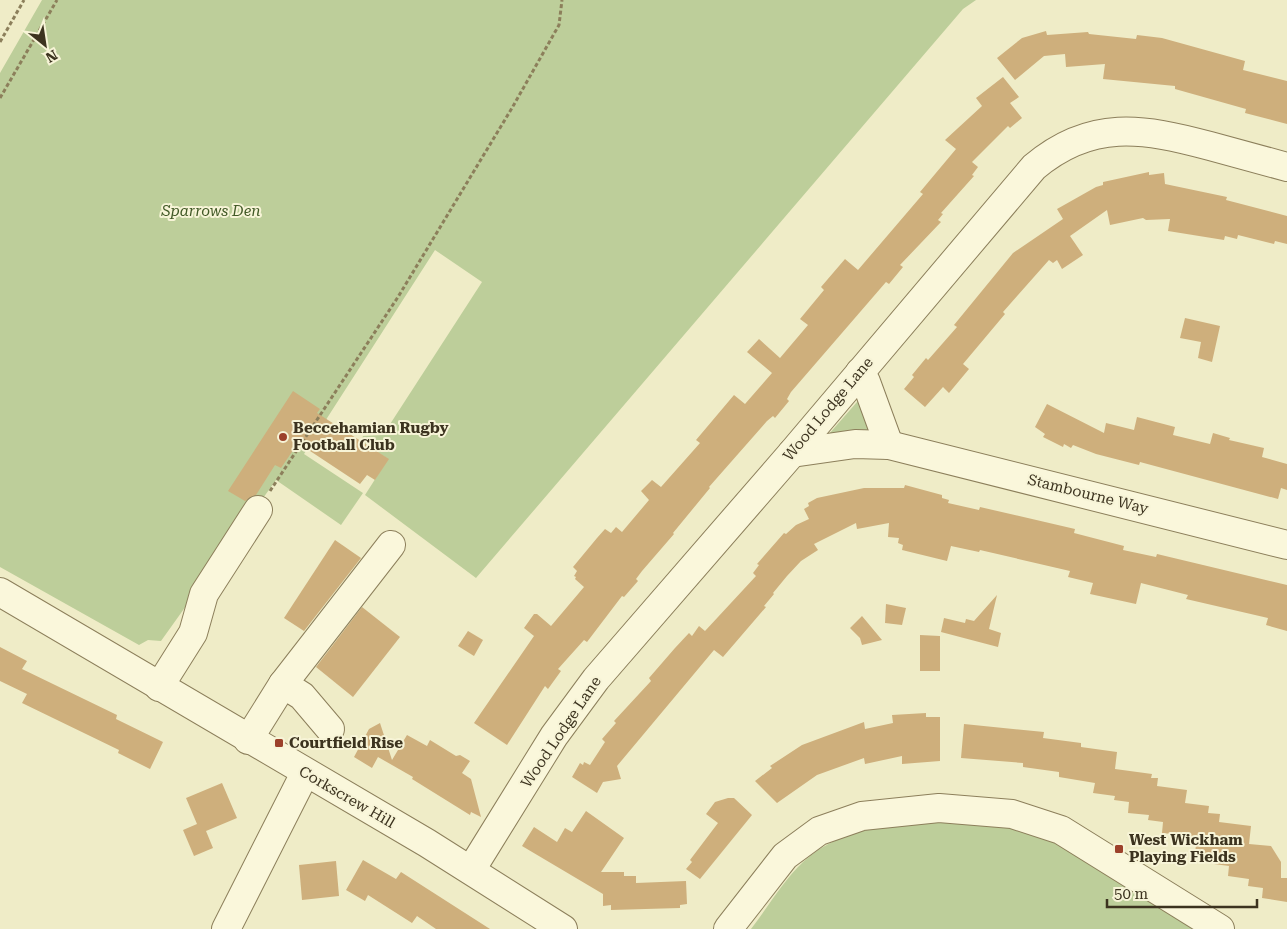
<svg xmlns="http://www.w3.org/2000/svg" width="1287" height="929" font-family="'Roboto Serif',serif">
<style>
.green{fill:#bdce9a}
.building{fill:#ceaf7c}
.lines{fill:none;stroke-linecap:round;stroke-linejoin:round}
.minor-casing{stroke:#8c7f5b;stroke-width:30}
.path{stroke:#8c7f5b;stroke-width:3;stroke-dasharray:4 2.5;stroke-linecap:butt}
.minor{stroke:#faf7db;stroke-width:28}
.poi-dot{fill:#9c412a;stroke:#f7f4d7;stroke-width:2}
.labels{text-anchor:middle;dominant-baseline:central;stroke-width:4;stroke-linejoin:round;paint-order:stroke}
.park-label{font-size:15px;font-style:italic;fill:#415926;stroke:#f7f4d7}
.street-label{font-size:15px;fill:#3c331f;stroke:#f7f4d7}
.poi-label{font-size:15px;font-weight:bold;fill:#3c331f;stroke:#f7f4d7;text-anchor:start}
</style>
<rect width="100%" height="100%" fill="#efecc7"/>
<g class="green">
<path d="M42 0H976L963 9 476 578 365 495 388 459 361 441 363 436 383 435 482 282 435 250 304 454 363 493 341 525 276 480 161 641 148 640 139 645 0 567V73Z"/>
<path d="M859 400 872 430 829 434 857 402Z"/>
<path d="M960 821 995 823 1045 835 1199 929H751C768 907 783 881 803 862 845 823 907 823 960 821Z"/>
</g>
<g class="building">
<path d="M1046 31 1047 35 1088 32 1089 34 1136 39 1137 35 1162 38 1245 61 1243 70 1287 81V124L1245 113 1246 109 1175 89V86L1103 79 1105 64 1066 67 1065 54 1044 56 1015 80 997 58 1022 38Z"/>
<path d="M1003 77 1019 97 1010 103 1022 118 1010 128 1008 126 972 162 978 167 972 175 974 176 941 213 943 214 938 220 941 222 900 265 903 267 889 284 886 282 791 392 787 399 789 401 775 418 773 416 767 421 709 487 710 488 673 533 674 534 642 571 636 579 638 581 624 597 622 596 587 642 584 640 558 669 561 671 548 689 545 686 507 745 474 723 534 636 524 628 534 614H537L551 626 584 587 575 579 576 577 574 576 577 571 573 567 597 538 605 529 611 533 616 527 622 532 649 500 641 491 652 480 661 487 700 443 696 440 734 395 745 404 772 373 747 352 759 339 780 358 808 325 800 319 824 290 821 287 845 259 858 270 923 194 920 192 956 149 945 140 982 106 976 98Z"/>
<path d="M1149 172V175L1164 173 1165 184 1227 197 1226 200 1287 216V244L1275 241 1274 244 1238 235 1237 239 1225 236 1224 240 1168 231 1170 219 1146 220 1143 218 1110 225 1107 210 1070 236 1083 255 1062 269 1057 260 1053 263 1049 260 1003 312 1005 314 963 364 969 369 949 393 943 387 925 407 904 389 914 377 912 375 926 358 928 360 957 327 954 325 1013 253 1063 219 1057 209 1096 187 1103 185V182Z"/>
<path d="M1185 318 1220 326 1212 362 1198 358 1201 342 1180 338Z"/>
<path d="M293 391 320 409 317 413 389 459 375 480 367 475 360 484 298 443 281 468 275 465 256 495 245 501 228 491Z"/>
<path d="M1047 404 1104 433 1106 423 1134 430 1137 417 1175 427 1173 435 1210 444 1213 433 1230 438 1229 440 1264 448 1262 457 1287 464V490L1281 488 1278 499 1140 462 1139 465 1096 454 1073 445 1071 448 1064 444 1063 447 1043 437 1045 434 1035 427Z"/>
<path d="M905 485 942 495V498L949 500 948 503 979 510 980 507 1075 529 1074 533 1124 546 1123 550 1156 557 1157 554 1287 585V631L1266 625 1268 618 1186 599 1188 595 1141 583 1136 604 1090 594 1093 583 1068 577 1070 571 980 550 979 552 951 546 947 561 902 550 903 545 898 543 899 538 888 537 889 523 857 529 856 523 814 544 818 550 801 561 787 576 773 593 774 594 764 606 766 607 723 657 714 650 617 766 621 779 603 782 597 793 572 777 580 763 583 765 584 762 590 765 605 742 602 739 616 723 614 721 651 681 649 678 675 648 689 633 692 636 699 626 705 631 756 576 753 573 759 565 757 564 784 533 786 534 796 525 809 519 804 509 809 506 808 503 817 498 864 488H904Z"/>
<path d="M335 540 361 558 304 631 284 618Z"/>
<path d="M997 595 989 629 1001 633 998 647 941 632 944 618 965 623 966 619 974 621Z"/>
<path d="M886 604 906 608 902 625 885 623Z"/>
<path d="M362 607 400 637 353 697 316 667Z"/>
<path d="M862 616 882 640 862 645 860 638 850 628Z"/>
<path d="M468 631 483 640 474 656 458 646Z"/>
<path d="M920 635 940 636V671H920Z"/>
<path d="M0 647 27 661 22 669 117 715 116 719 163 742 150 769 118 753 119 750 22 703 27 694 0 681Z"/>
<path d="M926 713V717H940V761L902 764V756L865 764 864 758 817 775 777 803 755 781 772 768 770 766 802 745 864 722 865 729 893 723 892 715Z"/>
<path d="M380 723 392 760 407 735 427 746 430 740 456 756 460 755 470 761 462 773 471 779 481 817 471 812 470 815 412 779 413 777 378 757 372 768 354 757 369 729Z"/>
<path d="M964 724 1044 732 1043 738 1081 743V747L1117 752 1115 769 1152 774 1151 778H1158L1157 786 1187 790 1185 803 1209 806 1208 813 1220 814 1219 822 1251 826 1249 844 1271 846 1281 862V878H1287V902L1262 898 1263 888 1248 886 1249 879 1228 876 1229 866 1214 864 1215 857 1195 855 1196 844 1181 842 1182 835 1162 833 1163 822 1148 820 1149 815 1128 813 1129 802 1114 800 1115 796 1093 793 1095 783 1059 777V772L1023 767V763L961 758Z"/>
<path d="M222 783 237 818 206 831 213 848 194 856 183 830 197 824 186 798Z"/>
<path d="M728 798H734L752 815 700 879 686 869 692 862 690 860 718 823 706 814 715 802Z"/>
<path d="M586 811 624 838 601 872H624V876H636V883L686 881 687 904 680 905V908L611 910V905L603 906V894L522 846 534 827 557 842 565 828 572 832Z"/>
<path d="M363 860 396 879 401 872 490 929H436L417 916 412 923 368 895 365 901 346 890Z"/>
<path d="M336 861 339 896 302 900 299 865Z"/>
</g>
<g class="lines">
<g class="minor-casing">
<g id="minor">
<path d="M860 372 866 382 889 445"/>
<path d="M792 453 855 444 889 445 1287 545"/>
<path d="M0 592 427 843 563 929"/>
<path d="M283 684 302 696 330 729"/>
<path d="M159 687 193 633 204 594 258 510"/>
<path d="M248 740 283 684 391 545"/>
<path d="M471 870 554 736 596 679 792 453 1034 167C1091 119 1143 128 1210 146 1235 153 1261 160 1287 167"/>
<path d="M226 929 305 773"/>
<path d="M728 929 785 856 819 831 862 816 939 808 1012 814 1061 830 1220 929"/>
</g>
</g>
<g class="path">
<path d="M0 42 24 0"/>
<path d="M0 98 57 0"/>
<path d="M270 491 398 297 512 108 559 25 562 0"/>
</g>
<use href="#minor" class="minor"/>
</g>
<g class="poi-dot">
<circle cx="283" cy="437" r="5"/>
<rect x="274" y="738" width="10" height="10" rx="2.5"/>
<rect x="1114" y="844" width="10" height="10" rx="2.5"/>
</g>
<g class="labels">
<g class="park-label">
<text x="211" y="211">Sparrows Den</text>
</g>
<g class="street-label">
<text transform="translate(828 409) rotate(-50)">Wood Lodge Lane</text>
<text transform="translate(1088 494) rotate(14)">Stambourne Way</text>
<text transform="translate(561 732) rotate(-56)">Wood Lodge Lane</text>
<text transform="translate(347 797) rotate(30)">Corkscrew Hill</text>
</g>
<g class="poi-label">
<text x="293" y="428">Beccehamian Rugby<tspan x="293" dy="17">Football Club</tspan></text>
<text x="289" y="743">Courtfield Rise</text>
<text x="1129" y="840">West Wickham<tspan x="1129" dy="17">Playing Fields</tspan></text>
</g>
</g>
<g transform="translate(45 45) rotate(150)" stroke="#f7f4d7" stroke-width="4" paint-order="stroke">
<path d="M0-4L9 19L0 12L-9 19Z" fill="#3c331f"/>
<text y="-8" font-size="14" font-weight="bold" text-anchor="middle" fill="#3c331f">N</text>
</g>
<path d="M1107 899v8h150v-8" fill="none" stroke="#3c331f" stroke-width="2.5"/>
<text x="1114" y="899" font-size="15" fill="#3c331f" stroke="#f7f4d7" stroke-width="4" paint-order="stroke">50 m</text>
</svg>
